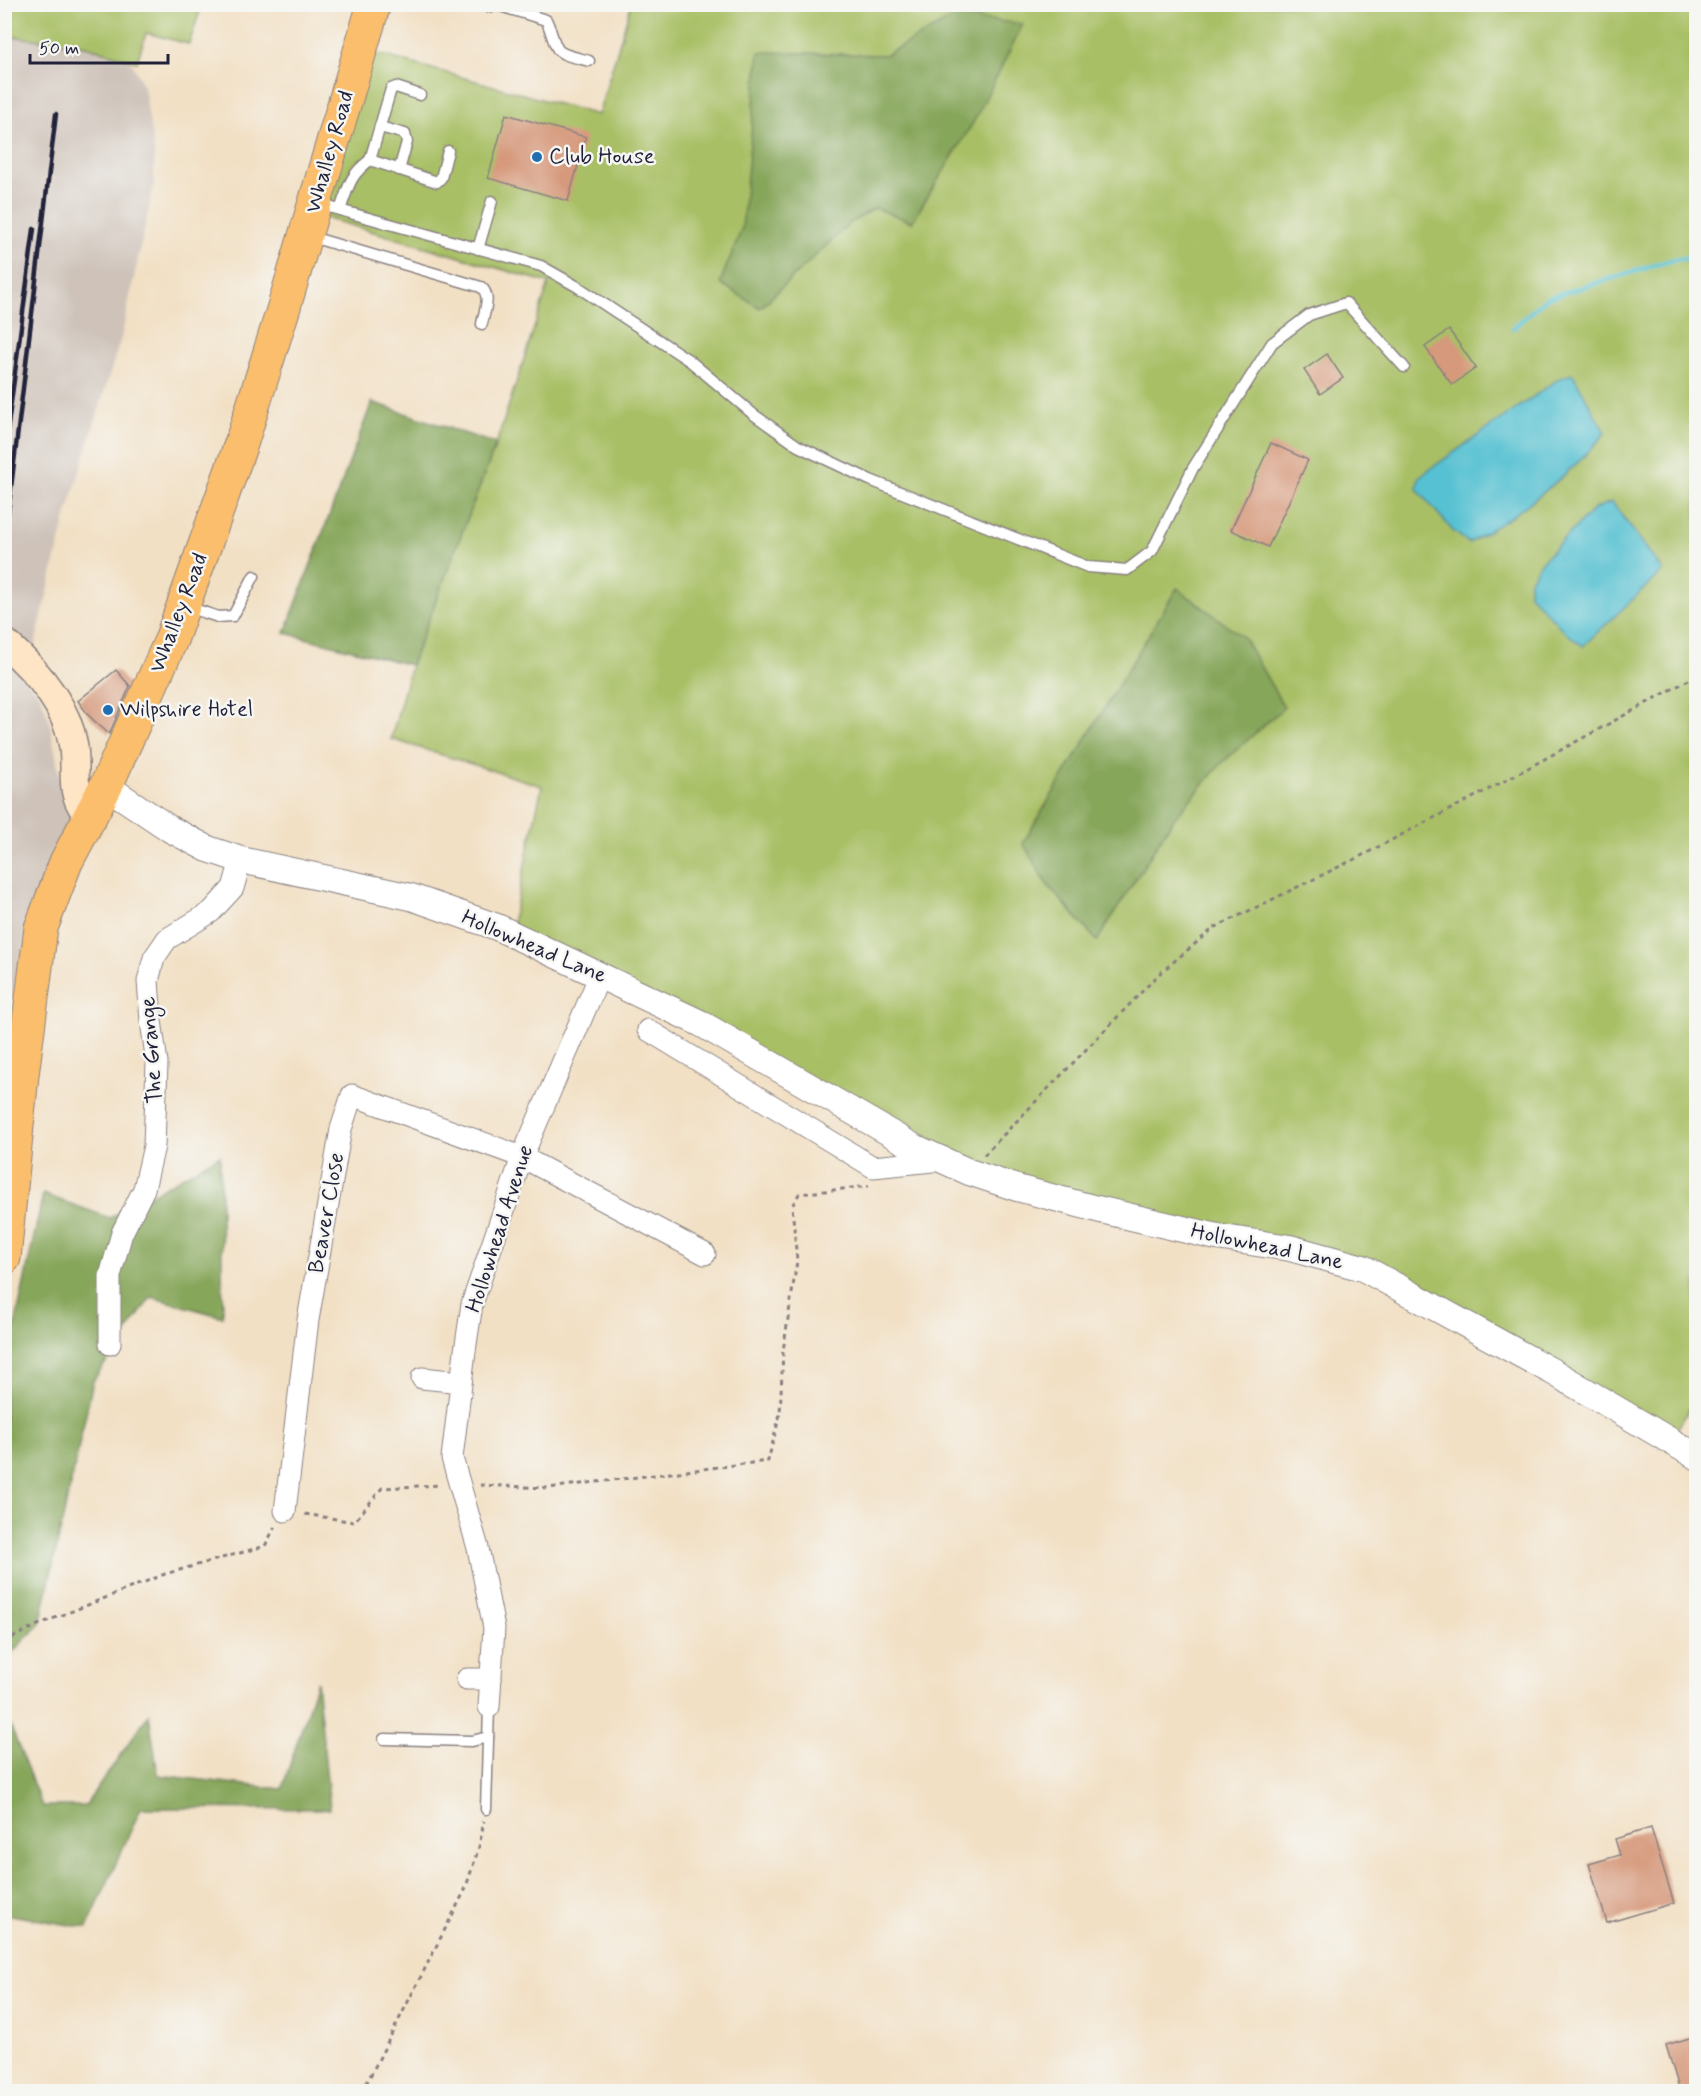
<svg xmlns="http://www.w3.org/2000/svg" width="1701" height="2096" font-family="Mynerve,sans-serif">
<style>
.industrial{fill:#cec2b9}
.green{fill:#a8bf65;stroke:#657050;stroke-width:1.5}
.forest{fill:#86a65a;stroke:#54644a;stroke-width:1.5}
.water{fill:#56c1d2;stroke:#3c7286;stroke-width:1.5}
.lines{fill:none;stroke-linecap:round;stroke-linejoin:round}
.stream{stroke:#56c1d2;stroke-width:5}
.building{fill:#d6997b}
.service-casing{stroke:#8a8180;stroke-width:13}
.minor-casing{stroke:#8a8180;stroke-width:23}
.tertiary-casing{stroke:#8a8180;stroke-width:28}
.secondary-casing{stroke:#8a8180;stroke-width:31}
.trunk-casing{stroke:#8a8180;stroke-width:35}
.path{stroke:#8a8180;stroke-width:3;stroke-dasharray:4.5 4.5;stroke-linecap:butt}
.service{stroke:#fff;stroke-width:10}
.minor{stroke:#fff;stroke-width:21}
.tertiary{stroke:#fff;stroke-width:26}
.secondary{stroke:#fde5c5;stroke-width:28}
.trunk{stroke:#fabe6d;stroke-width:33}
.rail{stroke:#22223b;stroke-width:4.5}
.poi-dot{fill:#1f6fb2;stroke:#f6f6f2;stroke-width:2}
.labels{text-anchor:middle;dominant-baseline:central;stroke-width:5;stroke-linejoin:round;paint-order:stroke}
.street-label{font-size:22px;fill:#22223b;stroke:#f6f6f2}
.poi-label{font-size:22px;fill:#22223b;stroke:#f6f6f2;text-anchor:start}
</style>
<rect width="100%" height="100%" fill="#f6f6f2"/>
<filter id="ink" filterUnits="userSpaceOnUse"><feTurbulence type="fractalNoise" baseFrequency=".0167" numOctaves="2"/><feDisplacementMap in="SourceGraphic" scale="12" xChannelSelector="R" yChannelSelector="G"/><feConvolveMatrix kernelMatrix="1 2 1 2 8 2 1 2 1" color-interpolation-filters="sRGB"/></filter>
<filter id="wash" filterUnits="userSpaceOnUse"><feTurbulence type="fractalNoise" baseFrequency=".008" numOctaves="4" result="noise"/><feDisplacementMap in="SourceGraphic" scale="24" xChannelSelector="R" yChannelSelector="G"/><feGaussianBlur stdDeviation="1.35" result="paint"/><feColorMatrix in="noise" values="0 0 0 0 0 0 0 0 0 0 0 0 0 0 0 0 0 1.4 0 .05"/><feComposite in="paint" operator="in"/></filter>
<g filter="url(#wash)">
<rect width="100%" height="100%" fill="#f2e0c5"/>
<g class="industrial">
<path d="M18 37 86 46 130 60 144 87 154 151V183L122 334 66 517 33 653 4 630V38Z"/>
<path d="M5 658 40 695 49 719 66 810 72 816 29 927 8 1017 5 1050Z"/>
</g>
<g class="green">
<path d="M4 5 5 4 202 5 189 44 146 33 137 62 86 46 18 37 5 38Z"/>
<path d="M631 5H1696V1398L1671 1440 1363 1268 1017 1188 510 933 542 786 391 739 411 665 496 444 549 283 312 214 360 49 598 115Z"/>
</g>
<g class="forest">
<path d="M957 16 1023 24 973 123 912 222 875 208 850 223 760 308 720 283 742 228 759 52 885 55Z"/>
<path d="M372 402 496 444 411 665 285 633Z"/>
<path d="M1177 588 1244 638 1284 707 1220 765 1172 821 1097 941 1046 883 1023 843Z"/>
<path d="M220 1155 223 1317 151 1297 93 1381 40 1624 5 1660V1372L43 1194 110 1218Z"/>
<path d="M317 1681 330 1809 141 1808 87 1928 5 1914V1712L42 1806H85L149 1714 158 1775 282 1789Z"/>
</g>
<g class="water">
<path d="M1573 374 1605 433C1570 476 1517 515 1469 543L1453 531 1417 489 1419 477 1560 378Z"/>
<path d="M1612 502 1663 571 1583 646 1565 632 1529 594V581L1542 561 1594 509Z"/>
</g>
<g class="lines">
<path class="stream" d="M1513 328 1547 298 1672 260 1696 257"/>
</g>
<g id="blocks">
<g class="building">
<path d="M506 114 586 137 568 201 488 178Z"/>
<path d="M1449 330 1476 368 1452 385 1425 347Z"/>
<path d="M1327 354 1343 378 1320 394 1304 370Z"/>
<path d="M1271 443 1308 460 1268 547 1231 530Z"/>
<path d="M116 670 130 686 109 734 89 716 78 701Z"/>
<path d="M1651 1828 1674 1903 1607 1923 1589 1864 1620 1855 1615 1839Z"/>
<path d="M1696 2036V2091H1680L1666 2045Z"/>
</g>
</g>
</g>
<g filter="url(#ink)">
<use href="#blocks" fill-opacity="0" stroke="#8a8180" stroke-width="1.5"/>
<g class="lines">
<g class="service-casing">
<g id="service">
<path d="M481 4 490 7 497 5 546 20C551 29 552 39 557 48 561 56 580 58 589 61"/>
<path d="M534 4H538"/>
<path d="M380 127 405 134 407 142 399 170"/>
<path d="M370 160 391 89 396 87 420 95"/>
<path d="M318 204 541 266 578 287 690 361 753 414 798 446 870 480 1088 567 1127 570 1152 551 1193 468 1272 343 1309 315 1346 303 1404 367"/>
<path d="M340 210C349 186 349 176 370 160L437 182 441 178 448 151"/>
<path d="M308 236 481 287C492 296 484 311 482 324"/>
<path d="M478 249 492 201"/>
<path d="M185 606 218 617 233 616 254 576"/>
<path d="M384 1739 472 1741 488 1737"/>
<path d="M486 1809 489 1707"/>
</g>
</g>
<g class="minor-casing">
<g id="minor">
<path d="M648 1030 873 1167 943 1160"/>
<path d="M110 1344V1276L122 1233 144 1189 154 1146 157 1063 151 1021 148 981 154 958 167 939 211 912 233 888 241 860"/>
<path d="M422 1378 461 1382"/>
<path d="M285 1511 308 1320 341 1129 352 1095 522 1157 705 1254"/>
<path d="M467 1679H491"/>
<path d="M489 1707 494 1628 478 1548 452 1458 465 1351 472 1304 522 1157 600 975"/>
</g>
</g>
<g class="tertiary-casing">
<path id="tertiary" d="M106 786 170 829 208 849 241 860 411 897 497 927 700 1023 914 1147 969 1172 1017 1188 1097 1209 1217 1237 1290 1248 1363 1268 1555 1373 1696 1456"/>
</g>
<g class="secondary-casing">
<path id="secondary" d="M4 642C34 668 66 704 73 744 78 772 67 795 91 817"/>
</g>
<g class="trunk-casing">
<path id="trunk" d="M4 1258 22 1075 41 928 66 862 106 786 171 640 242 441 283 310 374 4"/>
</g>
<g class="path">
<path d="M984 1155 1159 974 1214 928 1359 857 1497 785 1696 676"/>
<path d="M480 1485 548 1488 768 1461 780 1414 783 1351 797 1261 792 1206 799 1194 869 1186"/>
<path d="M305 1514 354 1522 382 1488 440 1485"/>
<path d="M4 1642 40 1624 165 1574 265 1546 275 1527"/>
<path d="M362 2092 465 1890 479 1847 484 1821"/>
</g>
<use href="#service" class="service"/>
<use href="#minor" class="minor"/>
<use href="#tertiary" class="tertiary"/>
<use href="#secondary" class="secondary"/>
<use href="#trunk" class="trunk"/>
<g class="rail">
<path d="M4 455 34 229"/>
<path d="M4 546 56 114"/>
</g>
</g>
</g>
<g class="poi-dot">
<circle cx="537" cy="157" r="6"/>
<circle cx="108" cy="710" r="6"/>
</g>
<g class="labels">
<g class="street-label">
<text transform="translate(330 152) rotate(-74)">Whalley Road</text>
<text transform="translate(179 613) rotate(-69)">Whalley Road</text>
<text transform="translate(534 947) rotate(23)">Hollowhead Lane</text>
<text transform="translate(152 1050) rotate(-94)">The Grange</text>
<text transform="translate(327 1213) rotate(-80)">Beaver Close</text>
<text transform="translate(500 1229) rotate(-72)">Hollowhead Avenue</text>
<text transform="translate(1267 1247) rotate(12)">Hollowhead Lane</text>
</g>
<g class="poi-label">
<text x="549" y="157">Club House</text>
<text x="120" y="710">Wilpshire Hotel</text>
</g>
</g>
<rect width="1701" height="2096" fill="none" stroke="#f6f6f2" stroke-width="24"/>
<path d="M30 54v9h138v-9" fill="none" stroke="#22223b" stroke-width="3"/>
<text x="39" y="54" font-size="18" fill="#22223b" stroke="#f6f6f2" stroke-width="4.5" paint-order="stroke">50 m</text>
</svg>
